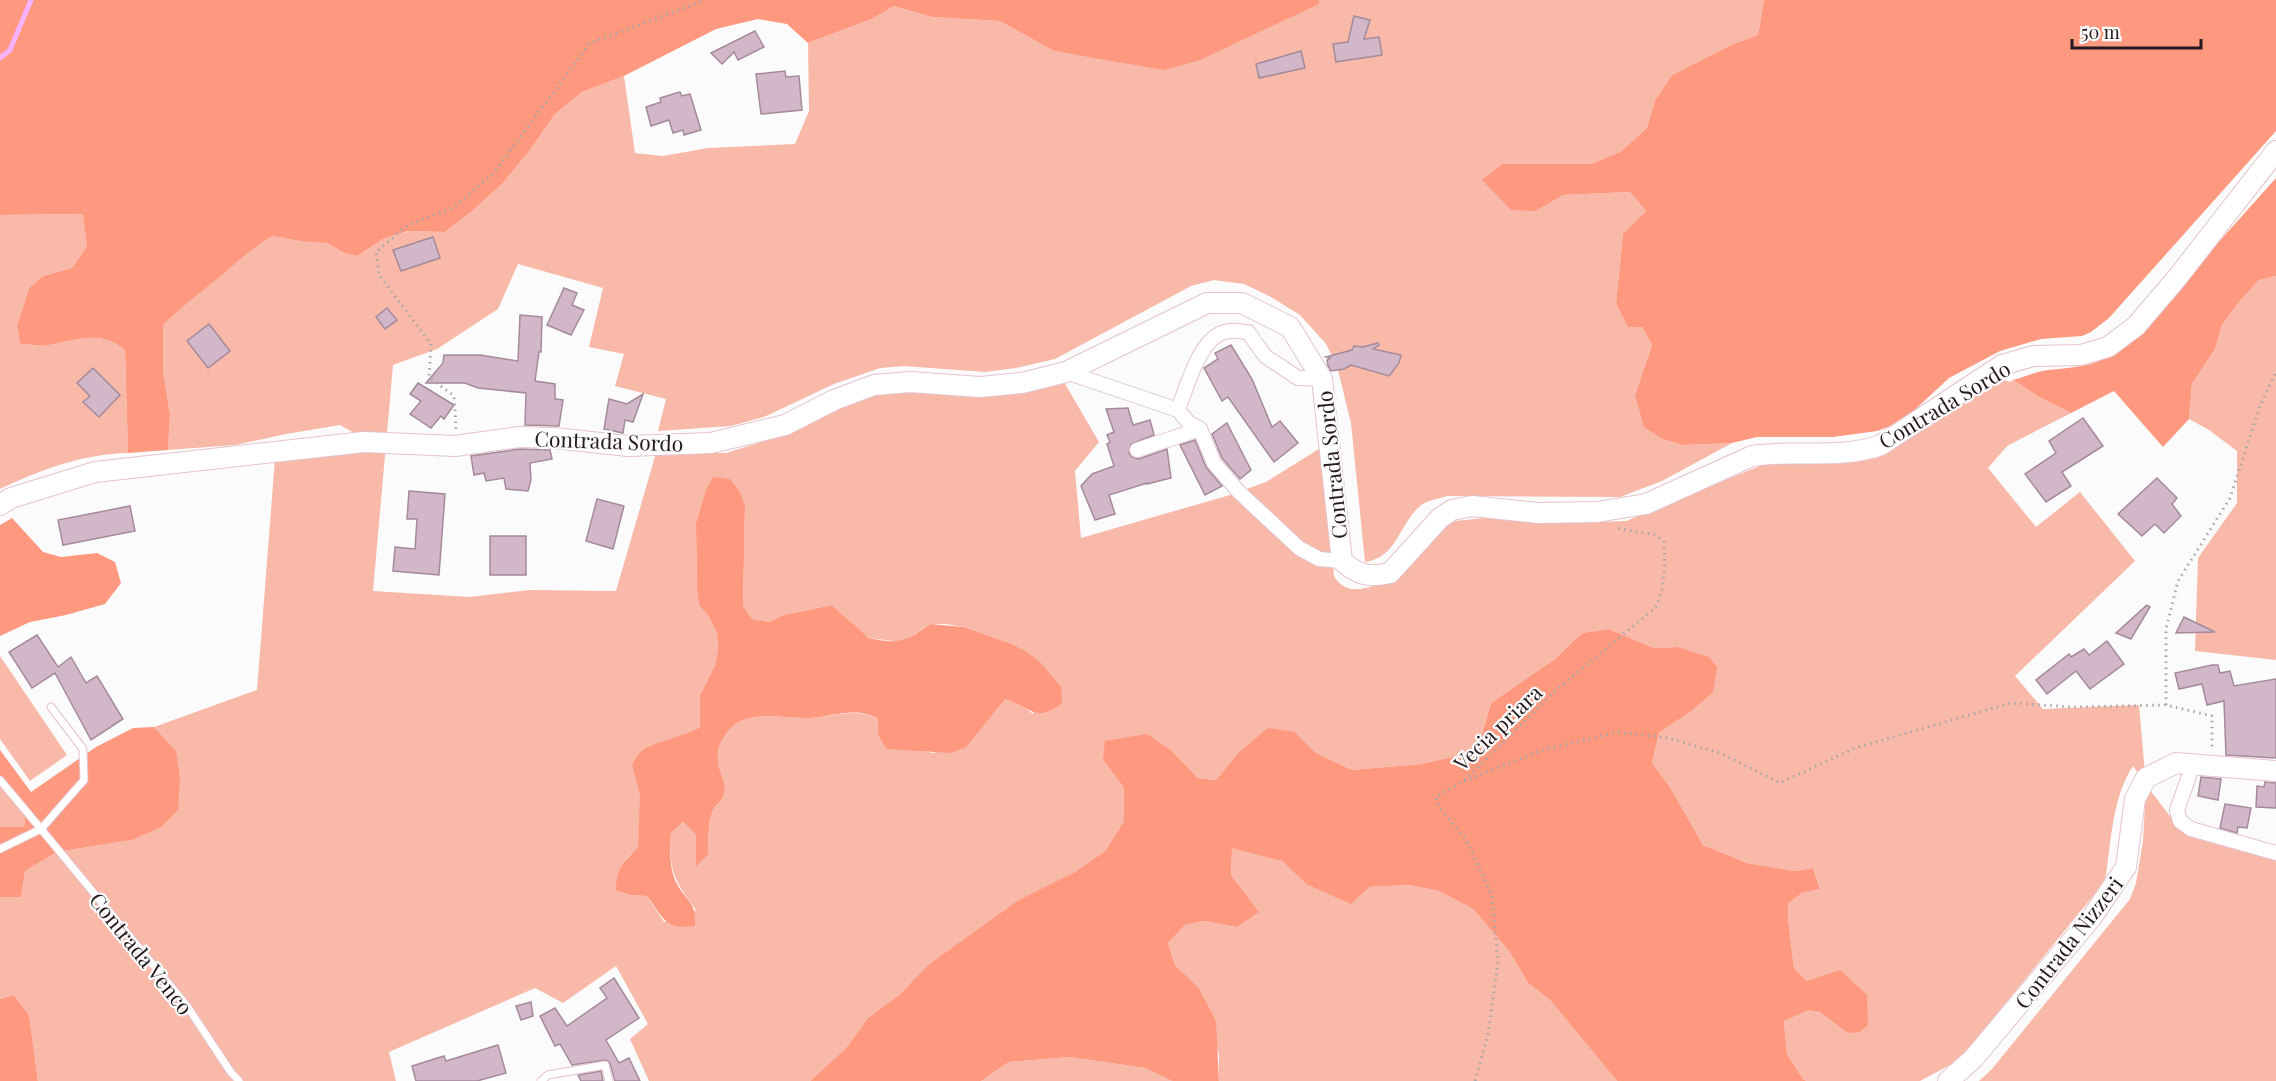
<svg xmlns="http://www.w3.org/2000/svg" width="2276" height="1081" font-family="'Playfair Display',serif">
<style>
.green{fill:#f8b9a9;fill-rule:evenodd}
.forest{fill:#fe987f}
.lines{fill:none;stroke-linecap:round;stroke-linejoin:round}
.stream{stroke:#f6b1ff;stroke-width:5}
.building{fill:#d2b7c8;stroke:#a48a9a;stroke-width:1.5}
.lane-casing{stroke:#e4c3cd;stroke-width:9}
.street-casing{stroke:#e4c3cd;stroke-width:16}
.secondary-casing{stroke:#e4c3cd;stroke-width:22}
.path{stroke:#aaa6a7;stroke-width:3;stroke-dasharray:1.5 4.5;stroke-linecap:butt}
.lane{stroke:#fff;stroke-width:7}
.street{stroke:#fff;stroke-width:14}
.secondary{stroke:#fff;stroke-width:20}
.labels{text-anchor:middle;dominant-baseline:central;stroke-width:4.5;stroke-linejoin:round;paint-order:stroke}
.street-label{font-size:21px;fill:#24191c;stroke:#fbfbfb}
</style>
<rect width="100%" height="100%" fill="#fbfbfb"/>
<g class="green">
<path d="M1319 0H1764L1758 35 1733 44 1672 75 1655 100 1647 128 1620 152 1591 164H1502L1536 211 1563 195 1630 192 1646 211 1623 235 1616 303 1642 327 1652 345 1635 395 1684 445 1732 443 1662 481 1620 497 1447 496C1439 499 1427 500 1420 506 1399 524 1397 558 1365 562L1351 423 1337 366 1326 344 1300 315 1269 296 1244 284 1214 280 1191 286 1055 359 1016 368 985 372 904 366 880 368 834 384 764 417 731 426 658 431 666 399 615 386 624 354 589 347 603 288 518 264 498 309 437 349 393 365 373 591 470 597 530 590 616 591 656 453H726L791 433 858 395 917 391 996 396 1064 382 1099 442 1075 471 1081 538 1230 495 1266 482 1322 447 1334 576C1351 607 1398 576 1415 558 1426 547 1435 534 1445 522L1494 517 1570 523 1626 521 1767 463 1877 458 1935 423 1998 376 2009 382 2013 380 2041 398 2071 413 2007 446 1988 468 2036 527 2080 492 2135 561 2015 676 2043 709 2139 705 2146 785 2180 829 2276 859V1081H1979L1992 1069 2130 899 2136 883 2143 841 2146 785 2133 766C2113 796 2111 840 2106 875L2102 885 1968 1049 1950 1065 1920 1081H1807L1803 1079 1787 1054 1784 1021 1808 1009 1820 1012 1807 981 1794 968 1788 919V904L1802 893 1820 889 1813 868 1794 871 1747 863 1703 845 1670 787 1652 763 1659 733 1690 712 1677 647 1654 648 1609 629 1582 633 1555 659 1491 703 1482 734 1470 753 1421 764 1352 770 1316 753 1295 732 1238 753 1216 780 1198 778 1172 751 1103 760 1124 788V821L1105 851 1075 872 989 923 928 965 900 994 868 1018 846 1048 810 1081H649L630 1039 648 1024 616 966 563 1003 535 988 389 1052 396 1081H38L29 1015 14 995 0 999V897L21 896 25 871 57 852 132 840 176 751 154 727 257 690 275 459 384 450 340 425 286 434 235 445 168 450 170 414 163 371V325L186 302 216 279 249 250 273 236 305 242 327 243 344 253 357 256 383 239 409 231 445 232 471 212 503 183 530 150 555 114 582 92 624 76 635 153 663 156 708 148 795 144 809 111 808 43 872 19 894 6 931 17 1000 21 1054 51 1079 55 1318 4ZM705 492 745 507 743 606 752 619 769 622 784 615 832 605C844 617 857 625 868 638L903 642 930 624H946L964 627 1012 644 1040 662 1033 714 1020 704 1005 699 934 753 918 750 886 749 878 735V719C858 707 833 716 811 718 783 719 744 707 726 734 720 743 717 749 718 760 718 772 728 782 724 795 722 801 715 805 713 810 707 824 709 840 708 855L696 867V835L683 822 671 833C669 871 673 879 696 910L664 922 647 896 631 895 625 860 638 847 641 795 632 765C634 761 637 755 640 752 650 743 685 736 700 727V695L715 665 718 649 717 633 709 617 699 605 697 589 696 523Z"/>
<path d="M84 214 87 246 72 268 43 276 29 288 17 326 20 343C29 345 40 347 48 345 76 340 100 329 125 350L128 453C82 454 40 470 0 489V215Z"/>
<path d="M2276 276V660L2195 651 2198 558 2237 503V451L2209 430 2189 419 2192 384 2215 349 2222 325 2239 302 2259 280Z"/>
<path d="M0 656 67 755 30 781 0 739Z"/>
<path d="M0 786 26 812 24 827H0Z"/>
<path d="M1232 847 1282 861 1306 884 1369 887 1409 885 1439 891 1473 909 1509 951 1528 983 1550 1000 1617 1081H1219V1054L1198 987 1175 965 1168 943 1185 925 1204 921 1237 927 1258 911 1231 875Z"/>
<path d="M1070 1057 1145 1068 1172 1081H981L1009 1062Z"/>
</g>
<g class="forest">
<path d="M0 0H1319V4L1200 60 1164 70 1054 51 1000 21 931 17 894 6 872 19 808 43 787 24 758 19 716 29 624 76 582 92 555 114 530 150 503 183 471 212 445 232 408 231 383 239 357 256 344 253 327 243 305 242 273 236C250 249 236 263 217 279 198 294 180 308 163 325V371L170 414 168 450 128 453 125 350C100 329 76 340 49 345 40 347 29 344 20 344L17 326 29 288 43 276 72 268 87 246 83 214 0 215Z"/>
<path d="M1764 0H2276V131L2109 318 2091 332 2082 336 2041 339 2000 351 1949 378 1907 417 1888 427 1877 431 1833 437H1757L1732 443 1684 445 1663 439 1644 427 1635 395 1652 345 1642 327H1628L1616 303 1623 234 1646 211 1630 192 1563 195 1536 211 1511 210 1482 180 1502 164H1591L1620 152 1647 128 1655 100 1672 75 1733 44 1758 35Z"/>
<path d="M2276 178V276L2259 280 2239 302 2222 325 2215 349 2192 384 2189 419 2163 447 2114 391 2071 413 2041 398 2013 380C2025 377 2037 371 2049 370 2092 365 2096 367 2131 340Z"/>
<path d="M713 477 730 479 740 492 745 507 743 606 752 619 769 622 784 615 832 605C844 617 857 625 868 638 900 644 904 643 930 624L964 627 1012 644 1027 652 1040 662 1061 687 1062 703C1035 724 1032 707 1005 699L966 747 951 753 886 749 878 735V719C858 706 833 716 811 718 783 719 744 707 726 734 720 743 717 749 718 760 718 772 728 782 724 795 722 801 715 805 713 810 707 824 709 840 708 855L696 867V835L683 822 671 833C670 849 669 870 677 884 688 904 696 901 695 926 664 930 664 918 647 896L631 895 616 890C617 867 623 863 638 847L640 795 632 765C634 761 637 755 640 752 649 743 685 736 700 727V695L715 665 718 649 717 633 709 617 699 605 697 589 696 523 705 492Z"/>
<path d="M12 518 43 552 61 557 97 553 115 562 121 583 105 604 66 615 30 622 0 636V525Z"/>
<path d="M1609 629 1654 648 1677 647 1709 657 1717 667 1713 692 1690 712 1659 733 1652 763 1670 787 1703 845 1747 863 1794 871 1813 868 1820 889 1802 893 1788 904V919L1794 968 1807 981 1840 970 1867 995 1868 1025 1860 1032 1848 1033 1820 1012 1808 1010 1784 1021 1787 1054 1803 1079 1807 1081H1617L1550 1000 1528 983 1509 951 1473 909 1439 891 1409 885 1369 887 1351 904 1306 884 1282 861 1232 848 1231 875 1259 912 1237 927 1204 921 1185 925 1168 943 1175 965 1198 987 1216 1021 1219 1081H1172L1145 1068 1070 1057 1009 1062 981 1081H810L846 1048 868 1018 900 994 928 965 1019 900 1075 872 1105 851 1124 821V788L1103 760 1105 741 1147 734 1172 751 1198 778 1216 780 1238 753 1268 728 1295 732 1316 753 1352 770 1421 764 1470 753 1482 734 1491 703 1555 659 1582 633Z"/>
<path d="M154 727 176 751 180 778 178 810 161 827 132 840 57 852 25 871 21 897H0V827H24L26 812 0 786V750L31 792 96 747 133 728Z"/>
<path d="M14 995 29 1015 38 1081H0V999Z"/>
</g>
<g class="lines">
<path class="stream" d="M0 58 10 50 31 0"/>
</g>
<g class="building">
<path d="M1354 16 1370 20 1364 39 1379 37 1382 55 1336 62 1333 44 1348 42Z"/>
<path d="M755 31 764 47 738 60 734 52 722 64 711 53Z"/>
<path d="M1301 51 1305 68 1259 78 1256 64Z"/>
<path d="M785 71 786 77 799 76 802 110 761 114 756 74Z"/>
<path d="M680 92 682 96 690 94 701 130 684 135 683 130 673 133 669 120 651 126 646 107 661 102 660 98Z"/>
<path d="M433 237 440 258 401 271 393 250Z"/>
<path d="M564 288 577 293 572 305 584 310 571 335 547 325Z"/>
<path d="M387 308 397 320 385 329 376 317Z"/>
<path d="M520 315 542 317 541 352H539L535 381 555 384V399L563 400 559 426 525 425 526 393 478 388 465 383H426L443 363 444 355H480L518 361Z"/>
<path d="M209 324 230 351 208 368 187 341Z"/>
<path d="M1378 343 1379 345 1373 349 1401 355 1399 363 1389 376 1351 365 1344 369 1331 371 1328 366 1327 360 1330 358 1326 357 1352 350 1354 346 1363 347Z"/>
<path d="M1231 345 1252 379 1272 427 1280 421 1298 443 1274 462 1228 397 1222 401 1204 368 1218 359 1215 353Z"/>
<path d="M93 368 120 395 99 417 83 402 90 396 77 383Z"/>
<path d="M418 383 454 405 444 419 441 416 431 428 410 414 421 401 410 394Z"/>
<path d="M643 394 633 422 625 420 623 433 604 429 609 399 627 404Z"/>
<path d="M1128 408 1133 425 1150 420 1154 435 1131 444 1129 453 1132 457 1139 459 1167 449 1171 478 1147 484V483L1109 495 1115 514 1095 520 1081 486 1092 474 1114 466 1107 444 1110 442 1107 435 1114 432 1106 409Z"/>
<path d="M2083 418 2103 446 2062 472 2071 486 2046 502 2025 474 2056 453 2049 441Z"/>
<path d="M1227 423 1251 470 1240 479 1222 458 1212 434Z"/>
<path d="M1195 440 1206 467 1222 486 1205 495 1180 445Z"/>
<path d="M520 449 550 450 552 459 530 463 531 480 528 491 506 489 504 478 486 481 484 473 474 475 471 456Z"/>
<path d="M2157 478 2177 498 2172 504 2181 516 2164 533 2155 524 2142 536 2118 514Z"/>
<path d="M409 491 445 494 439 575 393 571 395 547 415 549 417 519H407Z"/>
<path d="M597 499 624 506 613 549 586 541Z"/>
<path d="M130 506 135 531 63 545 58 520Z"/>
<rect x="490" y="536" width="36" height="39"/>
<path d="M2147 605 2150 607 2131 639 2116 633Z"/>
<path d="M2184 617 2215 632 2176 633Z"/>
<path d="M37 635 58 667 71 657 86 683 97 676 123 719 91 740 55 673 32 688 9 652Z"/>
<path d="M2107 641 2124 664 2090 689 2076 671 2047 694 2036 680 2069 654 2071 657 2084 649 2089 655Z"/>
<path d="M2212 665H2218L2220 673 2230 671 2234 686 2276 679V758L2226 755 2224 701 2207 705 2202 684 2179 689 2175 673Z"/>
<path d="M2201 777 2221 779 2218 800 2198 796Z"/>
<path d="M2265 782 2276 783V808L2256 807 2257 786 2264 787Z"/>
<path d="M2225 804 2251 808 2247 828 2238 827 2237 833 2220 828Z"/>
<path d="M614 978 639 1018 606 1040 619 1063 629 1058 640 1081H615L610 1063 606 1060 572 1065 560 1044 555 1046 540 1016 555 1008 567 1026 607 998 600 988Z"/>
<path d="M531 1002 533 1016 521 1020 516 1006Z"/>
<path d="M498 1045 506 1073 477 1081H416L412 1066 444 1056 446 1061Z"/>
<path d="M601 1071 603 1081H581L578 1075Z"/>
</g>
<g class="lines">
<g class="lane-casing">
<g id="lane">
<path d="M51 707 83 749 84 780 41 829 187 1006 230 1071 239 1081"/>
<path d="M0 780 41 829 0 849"/>
<path d="M541 1081 548 1075 605 1065 609 1081"/>
</g>
</g>
<g class="street-casing">
<g id="street">
<path d="M1066 372 1178 410 1189 423 1200 429 1214 463 1239 492 1299 548 1319 559 1342 561"/>
<path d="M1178 410C1187 387 1200 334 1229 331 1235 330 1242 332 1248 332L1265 356 1298 378 1322 379"/>
<path d="M1137 450 1200 429"/>
<path d="M2193 765 2177 810 2180 821 2191 829 2276 853"/>
</g>
</g>
<g class="secondary-casing">
<g id="secondary">
<path d="M0 505 11 498 95 472 364 442 455 446 519 437 554 438 628 446 711 443 785 425 834 400 874 385 910 382 980 387 1022 383 1066 372 1207 303H1242L1290 327 1322 379 1342 561C1358 575 1369 578 1390 573L1440 518 1452 510 1472 506 1538 513 1597 512 1646 504 1752 456C1796 449 1839 460 1881 445L2002 365 2033 356 2081 355 2108 347 2136 326 2177 278 2276 151"/>
<path d="M1948 1081 1973 1059 2092 917 2126 867 2135 799 2146 778 2176 763 2276 771"/>
</g>
</g>
<g class="path">
<path d="M456 429 454 396 429 377 431 344 379 275 376 252 408 225 453 208 493 174 590 43 706 0"/>
<path d="M2166 705V629L2178 581 2230 498 2260 406 2276 372"/>
<path d="M1464 781 1543 750 1618 732 1668 738 1720 753 1780 783 1855 748 2011 703 2072 707 2166 705 2212 716V749"/>
<path d="M1475 1081 1488 1034 1498 961 1492 895 1466 839 1440 809 1436 797 1464 781 1555 691 1655 608C1666 586 1665 565 1664 542L1656 535 1616 528"/>
</g>
<use href="#lane" class="lane"/>
<use href="#street" class="street"/>
<use href="#secondary" class="secondary"/>
</g>
<g class="labels">
<g class="street-label">
<text transform="translate(1944 404) rotate(-31)">Contrada Sordo</text>
<text transform="translate(609 440) rotate(2)">Contrada Sordo</text>
<text transform="translate(1331 465) rotate(-96)">Contrada Sordo</text>
<text transform="translate(1497 727) rotate(-44)">Vecia priara</text>
<text transform="translate(2068 942) rotate(-52)">Contrada Nizzeri</text>
<text transform="translate(142 953) rotate(51)">Contrada Venco</text>
</g>
</g>
<path d="M2072 39v9h129v-9" fill="none" stroke="#24191c" stroke-width="3"/>
<text x="2081" y="39" font-size="18" fill="#24191c" stroke="#fbfbfb" stroke-width="4.5" paint-order="stroke">50 m</text>
</svg>
